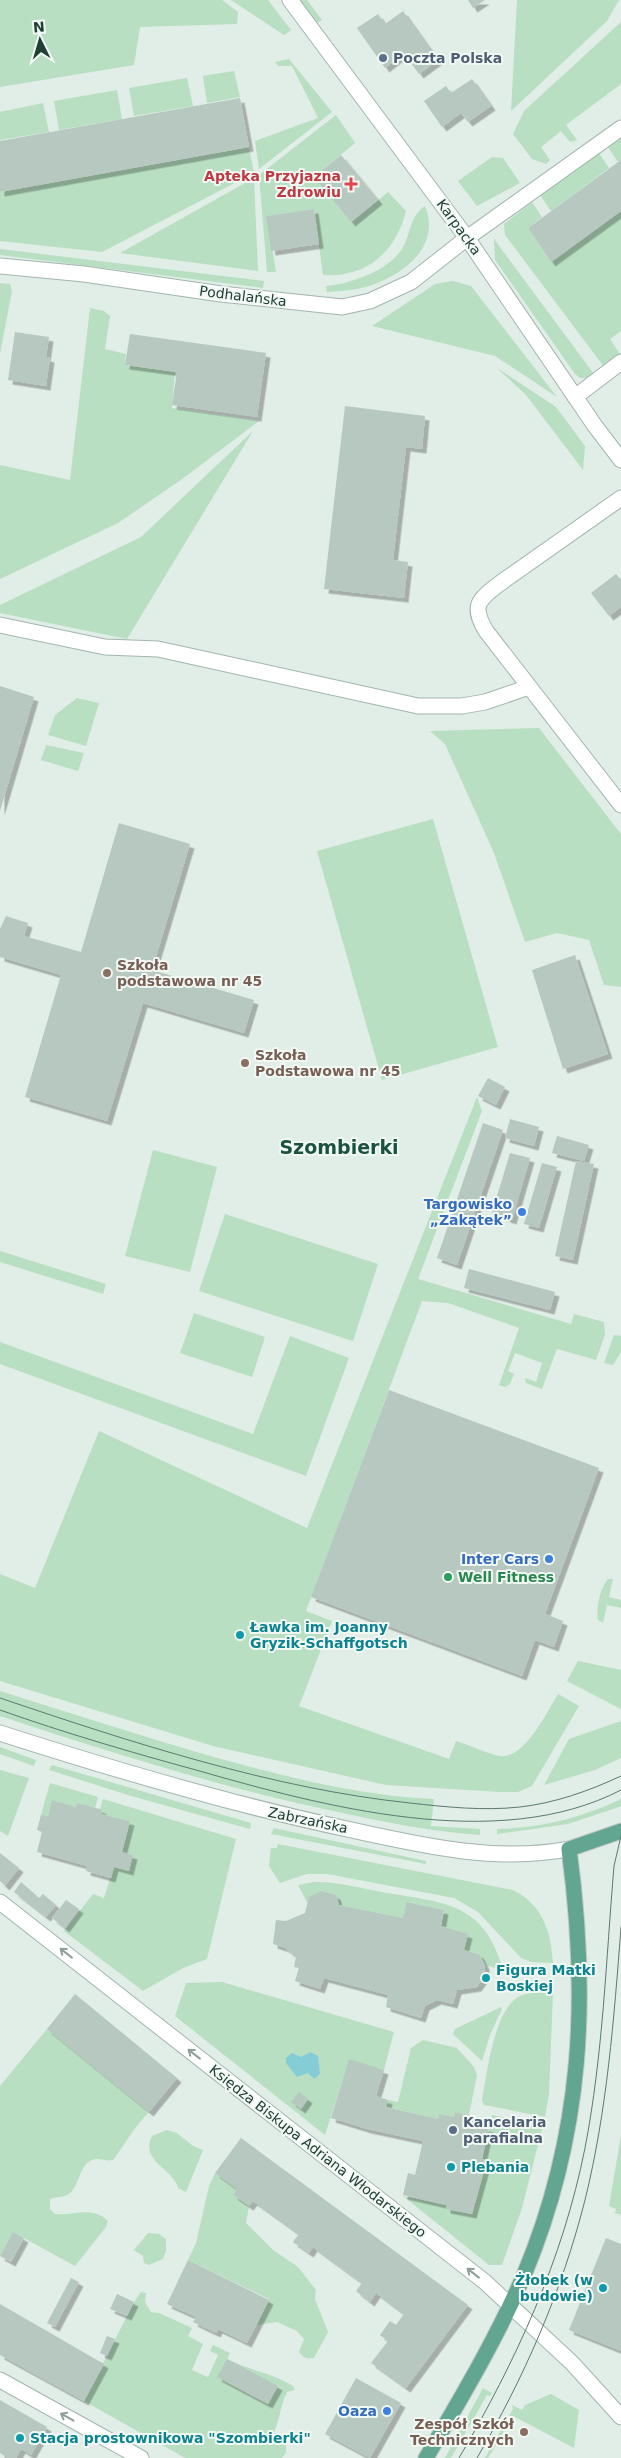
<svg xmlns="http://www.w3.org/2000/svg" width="621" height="2458" font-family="'DejaVu Sans',sans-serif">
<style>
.green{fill:#b8dfc1}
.water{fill:#85cdd6}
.building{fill:#b6c8c0;filter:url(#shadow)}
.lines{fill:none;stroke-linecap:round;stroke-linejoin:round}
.minor-casing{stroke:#a3b5ae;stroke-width:17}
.major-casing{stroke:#c1c9c6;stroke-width:17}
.minor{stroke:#fff;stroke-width:15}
.major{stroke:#62a591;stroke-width:15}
.tram{stroke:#5a7a70;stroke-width:1}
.oneway{stroke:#909f9a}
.service-dot{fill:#5c6f8a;stroke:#f2f9f5;stroke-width:2}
.health-dot{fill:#e0444e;stroke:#f2f9f5;stroke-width:2}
.education-dot{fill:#8d6e63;stroke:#f2f9f5;stroke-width:2}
.shop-dot{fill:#3f7fe0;stroke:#f2f9f5;stroke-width:2}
.leisure-dot{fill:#2e9e5b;stroke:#f2f9f5;stroke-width:2}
.culture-dot{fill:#0f9aa8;stroke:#f2f9f5;stroke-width:2}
.labels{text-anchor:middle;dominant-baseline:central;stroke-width:4;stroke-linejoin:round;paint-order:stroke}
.service-label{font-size:14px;font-weight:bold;fill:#4e5e75;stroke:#f2f9f5;text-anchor:start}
.health-label{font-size:14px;font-weight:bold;fill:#be3a42;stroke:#f2f9f5;text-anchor:end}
.street-label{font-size:14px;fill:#203f35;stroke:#f2f9f5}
.education-label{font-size:14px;font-weight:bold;fill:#785e54;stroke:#f2f9f5;text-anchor:start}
.shop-label{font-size:14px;font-weight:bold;fill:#366cbe;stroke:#f2f9f5;text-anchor:end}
.leisure-label{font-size:14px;font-weight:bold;fill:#27864d;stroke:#f2f9f5;text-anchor:start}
.culture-label{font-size:14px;font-weight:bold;fill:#0d838f;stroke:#f2f9f5;text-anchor:start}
.district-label{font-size:19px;font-weight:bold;fill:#1a5242;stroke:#f2f9f5}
</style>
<defs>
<filter id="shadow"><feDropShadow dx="4.5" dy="4.5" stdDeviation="0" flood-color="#0004"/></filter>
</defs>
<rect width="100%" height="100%" fill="#e1ede7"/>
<g class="green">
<path d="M0 0H222L238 12 237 24 140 27 134 65 0 87Z"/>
<path d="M231 0H268L291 30 284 35Z"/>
<path d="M300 0H307L322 20 317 23Z"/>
<path d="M517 0H619L607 21 511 111Z"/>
<path d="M621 22V84L566 125 577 140 570 142 561 131 541 147 550 160 546 164 532 159 513 134 524 111Z"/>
<path d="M289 59 332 112 259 169 255 141 318 118 292 66H278L275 62Z"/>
<path d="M234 71 240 97 207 103 203 76Z"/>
<path d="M187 78 193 106 134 116 129 88Z"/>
<path d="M117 90 122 119 59 130 54 101Z"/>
<path d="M43 103 49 132 0 140V112Z"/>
<path d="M336 115 355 143 314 177 351 222 388 192 406 211C396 252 366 278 323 275L314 209 267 216 276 272H267L259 175Z"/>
<path d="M621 137V160L618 162 607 146Z"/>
<path d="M249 147 254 173 102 252 0 241V192Z"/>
<path d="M599 153 609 168 551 211 540 195Z"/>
<path d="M492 157 503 158 520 183 477 206 458 181Z"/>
<path d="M254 178 258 271 120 253Z"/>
<path d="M532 202 542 217 528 228 551 262 621 211V331L610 339 621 356 604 367 505 235 504 224Z"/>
<path d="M425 206C441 245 406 273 372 285 358 290 342 291 327 292L326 286C350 284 388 271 402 249 411 235 409 216 425 206Z"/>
<path d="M494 239 594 374 589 378H580L575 374 495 260Z"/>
<path d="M0 249 264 281 263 288 0 255Z"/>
<path d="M453 281 471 286 557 397 495 356 372 326 435 284Z"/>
<path d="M0 283 10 284 12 291 0 354Z"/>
<path d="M90 308 104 311 110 316 105 349 126 354 125 365 175 372 172 408 259 421 185 477 118 523 0 579V465L70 480Z"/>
<path d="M497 368 556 407 585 446 583 470 526 395Z"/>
<path d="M253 431 127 639 0 613V605L141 537Z"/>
<path d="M77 698 99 703 86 746 48 735 55 715Z"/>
<path d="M539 728 621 834V987L604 985 589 940 557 933 525 942 494 853 445 744 430 731Z"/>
<path d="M46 745 84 753 78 771 41 760Z"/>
<path d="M433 819 498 1047 382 1080 317 851Z"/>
<path d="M477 1097 482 1111 418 1279 571 1324 574 1314 604 1322 605 1335 596 1360 557 1349 542 1389 526 1383 525 1378 536 1382 542 1363 515 1353 508 1371 514 1374 510 1384 505 1387 499 1385 519 1328 448 1303 422 1301 306 1611 332 1621 299 1706 449 1759 456 1741C470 1745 485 1753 500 1756 524 1760 547 1712 558 1694L579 1706 532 1786 518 1792H500L386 1785 213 1746 0 1681V1574L35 1588 99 1431 307 1528Z"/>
<path d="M153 1150 217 1167 190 1272 125 1256Z"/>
<path d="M225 1214 378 1264 353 1341 199 1291Z"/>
<path d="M0 1251 106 1284 103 1294 0 1262Z"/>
<path d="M194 1313 265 1337 252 1377 180 1353Z"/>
<path d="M614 1335 621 1336V1352L613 1365 604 1363Z"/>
<path d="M290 1336 349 1358 306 1476 0 1364V1342L253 1434Z"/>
<path d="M608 1579H613L609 1597 621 1600V1608L607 1605 603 1623 598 1620C596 1609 600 1588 608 1579Z"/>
<path d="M578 1661 621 1670V1709L567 1681Z"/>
<path d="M0 1691C74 1714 147 1738 221 1759 291 1778 361 1796 434 1799L431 1826 480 1829V1835C433 1832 385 1822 338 1812 223 1788 112 1753 0 1716Z"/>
<path d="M621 1721V1758L595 1770 544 1785 569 1739Z"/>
<path d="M0 1747 36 1760 34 1766 0 1754Z"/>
<path d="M52 1765 251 1823 250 1829 131 1796 49 1770Z"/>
<path d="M0 1770 29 1778 8 1836 0 1831Z"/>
<path d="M50 1783 98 1797 95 1808 77 1803 76 1807 52 1800 48 1816 41 1815Z"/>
<path d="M103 1799 236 1839 207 1959 183 1968 143 1991 64 1931 93 1894 104 1898 114 1867 133 1855 122 1852 130 1821 101 1814 102 1810 100 1809Z"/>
<path d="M621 1799V1806L619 1807 568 1824 497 1834V1829C540 1828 582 1818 621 1799Z"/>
<path d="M274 1828 426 1861V1864L271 1834Z"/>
<path d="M278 1844 513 1890C543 1905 551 1932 553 1963L531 1962 521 1958 478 1912 454 1898 327 1874H307L280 1883 269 1866 271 1848H277Z"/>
<path d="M314 1882C336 1881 360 1888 382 1892 443 1903 484 1901 503 1970L485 1965 479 1954 464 1950 467 1934 441 1926 444 1910 408 1902 403 1918 339 1905 336 1895 322 1891 308 1904 298 1885Z"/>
<path d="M222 1982 394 2032 384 2070 349 2060 325 2135 175 2016 186 1983Z"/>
<path d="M553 1992 549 2094 545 2117 484 2105 482 2100C487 2074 494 2006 522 1995 531 1992 544 1993 553 1992Z"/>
<path d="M501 2007 502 2009 490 2035 482 2061 453 2034 455 2029Z"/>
<path d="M47 2029 149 2112C135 2126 125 2144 113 2160 105 2162 98 2156 90 2161 79 2167 79 2187 69 2194 65 2197 56 2197 50 2199V2209L55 2214C75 2216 92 2205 108 2221L106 2227 75 2266 13 2232 0 2256V2086Z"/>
<path d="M423 2040 457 2048 474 2067 477 2075 469 2115 455 2112 454 2117 439 2114 438 2119 386 2107 388 2100 398 2102 411 2048Z"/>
<path d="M492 2115 543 2125 522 2208 502 2265H489L403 2196 446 2205V2209L472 2214 487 2160 482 2159Z"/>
<path d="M167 2130 177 2133 193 2146 203 2150 186 2192 178 2188C174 2169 139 2161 152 2136Z"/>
<path d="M621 2135V2215L615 2213 616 2209 609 2206Z"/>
<path d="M215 2173 237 2189 233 2195 249 2206 246 2223 273 2250 298 2267 316 2290 315 2299 328 2332 314 2358C307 2359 303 2358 299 2352L304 2339 297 2331 277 2322 257 2325 269 2299 188 2260 196 2243 209 2186Z"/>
<path d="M148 2233 159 2234 166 2239V2251L163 2259 149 2265 144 2263 143 2256 134 2250Z"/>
<path d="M141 2292 146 2293 145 2302 151 2312 159 2313 192 2328 188 2336 203 2344 192 2370 208 2377 218 2355 210 2351 213 2345 230 2353 227 2359C248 2370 273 2373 293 2386L295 2390 287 2392C280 2406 280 2420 273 2435L286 2445V2453L282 2458H185L84 2401 134 2302Z"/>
<path d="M483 2388 492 2393 490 2396 487 2395 451 2458H445Z"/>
<path d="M551 2394 579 2410 574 2448 513 2416 488 2458H485L513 2409 512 2405 522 2410 525 2405Z"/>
</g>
<path class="water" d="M310 2052 318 2056 320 2074 314 2079 308 2073 297 2077 286 2063V2058L292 2053 301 2057Z"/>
<g class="building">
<path d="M468 0H485L473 8Z"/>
<path d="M403 11 438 60 419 74 404 53 385 68 357 28 378 14 385 24Z"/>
<path d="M472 79 491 106 468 122 461 113 442 127 424 101 446 86 451 93Z"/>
<path d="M240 98 249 147 0 192V141Z"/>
<path d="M341 155 378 200 351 222 314 177Z"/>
<path d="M621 160V211L551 262 528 228Z"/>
<path d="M314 209 319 244 271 251 266 216Z"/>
<path d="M15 332 49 337 46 357 50 358 46 386 8 380Z"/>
<path d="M130 334 266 353 257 417 172 405 177 372 125 365Z"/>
<path d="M345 406 425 416 422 449 406 447 393 560 408 562 404 598 324 589Z"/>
<path d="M616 574 621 580V607L609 616 591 593Z"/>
<path d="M0 686 34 697 0 811Z"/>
<path d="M119 823 190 844 152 970 254 1000 244 1033 143 1003 107 1121 25 1097 61 975 0 957V929L6 916 28 923 24 936 81 952Z"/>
<path d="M575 955 608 1054 563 1069 532 970Z"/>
<path d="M488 1078 505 1087 496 1105 478 1096Z"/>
<path d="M510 1119 539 1127 534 1146 505 1138Z"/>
<path d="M483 1123 503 1130 457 1265 437 1258Z"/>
<path d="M557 1136 589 1145 584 1161 552 1153Z"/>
<path d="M510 1153 530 1158 512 1220 492 1213Z"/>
<path d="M576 1161 594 1164 573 1260 555 1256Z"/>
<path d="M542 1163 557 1167 539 1228 524 1224Z"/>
<path d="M469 1269 555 1292 550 1310 464 1288Z"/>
<path d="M389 1390 599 1468 545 1614 563 1621 554 1647 535 1640 522 1676 311 1597Z"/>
<path d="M52 1800 76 1807 77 1803 100 1809 102 1810 101 1814 130 1821 122 1852 133 1855 129 1871 114 1867 111 1878 86 1871 87 1866 37 1852 42 1832 37 1830 41 1815 48 1816Z"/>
<path d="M0 1853 19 1868 5 1886 0 1881Z"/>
<path d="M21 1882 39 1898 43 1894 56 1905 46 1917 14 1892Z"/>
<path d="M322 1891 336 1895 339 1905 403 1918 407 1902 444 1910 441 1926 468 1934 464 1950 479 1954 485 1965 484 1977 477 1987 457 1990 453 2004 437 2000 425 2006 421 2018 386 2007 388 1995 324 1978 320 1989 295 1981 299 1968 294 1967 296 1957 285 1948 273 1944 276 1920 286 1921 305 1913 309 1897Z"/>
<path d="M66 1900 79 1909 65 1928 52 1918Z"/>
<path d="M75 1994 177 2078 149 2112 47 2029Z"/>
<path d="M349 2059 384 2070 376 2096 388 2100 386 2107 438 2119 439 2114 454 2117 455 2112 469 2115 467 2124 489 2128 482 2159 487 2160 472 2214 446 2209V2205L403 2195 408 2173 415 2175 423 2141 367 2129 331 2118Z"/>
<path d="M299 2092 308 2099 301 2109 291 2102Z"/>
<path d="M241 2138 468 2305 406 2388 371 2363 388 2341 380 2335 390 2321 396 2325 404 2314 376 2293 370 2302 356 2291 362 2283 313 2247 309 2253 293 2242 299 2234 253 2201 249 2206 233 2195 237 2189 215 2173Z"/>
<path d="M13 2232 24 2238 11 2262 0 2256Z"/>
<path d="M606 2238 621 2244V2351L569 2330Z"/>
<path d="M188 2260 269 2300 247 2343 218 2329 216 2333 193 2322 196 2317 167 2304Z"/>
<path d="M71 2278 79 2282 55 2327 47 2323Z"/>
<path d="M117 2294 134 2302 127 2316 110 2309Z"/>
<path d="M0 2304 104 2364 84 2401 0 2355Z"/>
<path d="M107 2336 115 2339 107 2356 100 2353Z"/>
<path d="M227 2359 278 2386 268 2404 217 2377Z"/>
<path d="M356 2378 401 2403 370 2458 325 2434Z"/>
<path d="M0 2400 47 2427 31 2455 21 2449 16 2458H8L0 2453Z"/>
</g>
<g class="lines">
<g class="minor-casing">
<g id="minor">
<path d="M290 0 467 238 595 426 621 460"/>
<path d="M0 266 84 274 221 294 342 307 370 301 411 282 467 238 621 128"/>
<path d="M575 397 621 362"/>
<path d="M621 498 499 584C478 600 471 606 486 631L621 805"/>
<path d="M0 625 105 647 158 649 418 706H462L485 702 529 687"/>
<path d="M0 1733C115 1770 230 1804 347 1829 420 1845 494 1863 569 1849"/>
<path d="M0 1902 485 2282 572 2363 621 2417"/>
<path d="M0 2380 141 2458"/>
</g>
</g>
<g class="major-casing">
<path id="major" d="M426 2458C461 2398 497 2338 524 2275 583 2134 589 1997 569 1849L621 1831"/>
</g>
<use href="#minor" class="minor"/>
<use href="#major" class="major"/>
<g class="tram">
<path d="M0 1698C130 1742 274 1789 410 1803 446 1807 483 1811 520 1807 555 1803 589 1791 621 1776"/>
<path d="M0 1710C65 1733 130 1752 196 1770 322 1806 498 1854 621 1790"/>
<path d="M459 2458C516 2361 563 2259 585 2148 603 2055 606 1960 614 1866L621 1836"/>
<path d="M477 2458C524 2378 562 2291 585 2200 607 2111 614 2019 621 1927"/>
</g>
</g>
<defs><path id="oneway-shaft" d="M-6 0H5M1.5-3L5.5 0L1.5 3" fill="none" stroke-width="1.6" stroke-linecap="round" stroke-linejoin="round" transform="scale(1.25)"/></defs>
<g class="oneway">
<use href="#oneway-shaft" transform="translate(66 1953) rotate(-142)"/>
<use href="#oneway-shaft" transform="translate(194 2054) rotate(-142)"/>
<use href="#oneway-shaft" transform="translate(473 2273) rotate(-142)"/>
<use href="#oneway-shaft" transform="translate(67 2417) rotate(-151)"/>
</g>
<g class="service-dot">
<circle cx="383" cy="58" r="5"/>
<circle cx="453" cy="2130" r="5"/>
</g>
<path class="health-dot" d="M348.5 176.5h5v5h5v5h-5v5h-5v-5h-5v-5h5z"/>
<g class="education-dot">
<circle cx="107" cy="973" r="5"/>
<circle cx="245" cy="1063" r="5"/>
<circle cx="524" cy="2432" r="5"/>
</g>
<g class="shop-dot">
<circle cx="522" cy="1212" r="5"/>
<circle cx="549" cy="1559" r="5"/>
<circle cx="387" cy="2411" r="5"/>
</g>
<circle class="leisure-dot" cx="448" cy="1577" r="5"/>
<g class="culture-dot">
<circle cx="240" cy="1635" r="5"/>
<circle cx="486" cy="1978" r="5"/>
<circle cx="451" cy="2167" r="5"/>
<circle cx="603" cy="2288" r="5"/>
<circle cx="20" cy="2438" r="5"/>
</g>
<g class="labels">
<g class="service-label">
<text x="393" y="58">Poczta Polska</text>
<text x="463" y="2122">Kancelaria<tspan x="463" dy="16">parafialna</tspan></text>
</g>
<g class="health-label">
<text x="341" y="176">Apteka Przyjazna<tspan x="341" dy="16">Zdrowiu</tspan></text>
</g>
<g class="street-label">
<text transform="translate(459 227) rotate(54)">Karpacka</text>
<text transform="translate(243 296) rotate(7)">Podhalańska</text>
<text transform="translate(308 1820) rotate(12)">Zabrzańska</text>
<text transform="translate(318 2151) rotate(38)">Księdza Biskupa Adriana Włodarskiego</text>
</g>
<g class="education-label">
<text x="117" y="965">Szkoła<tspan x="117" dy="16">podstawowa nr 45</tspan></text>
<text x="255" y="1055">Szkoła<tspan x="255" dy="16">Podstawowa nr 45</tspan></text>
<text x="514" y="2424" text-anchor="end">Zespół Szkół<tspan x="514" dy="16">Technicznych</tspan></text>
</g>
<g class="shop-label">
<text x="512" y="1204">Targowisko<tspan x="512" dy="16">„Zakątek”</tspan></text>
<text x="539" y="1559">Inter Cars</text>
<text x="377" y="2411">Oaza</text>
</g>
<g class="leisure-label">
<text x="458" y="1577">Well Fitness</text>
</g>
<g class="culture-label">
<text x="250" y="1627">Ławka im. Joanny<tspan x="250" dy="16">Gryzik-Schaffgotsch</tspan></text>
<text x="496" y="1970">Figura Matki<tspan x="496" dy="16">Boskiej</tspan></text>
<text x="461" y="2167">Plebania</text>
<text x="593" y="2280" text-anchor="end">Żłobek (w<tspan x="593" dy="16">budowie)</tspan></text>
<text x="30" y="2438">Stacja prostownikowa "Szombierki"</text>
</g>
<g class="district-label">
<text x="339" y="1147">Szombierki</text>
</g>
</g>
<g transform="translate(40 40) rotate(355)" stroke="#f2f9f5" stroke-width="4" paint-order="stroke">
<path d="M0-4L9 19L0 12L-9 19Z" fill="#203f35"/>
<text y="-8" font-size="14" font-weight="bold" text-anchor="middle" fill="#203f35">N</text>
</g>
</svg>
